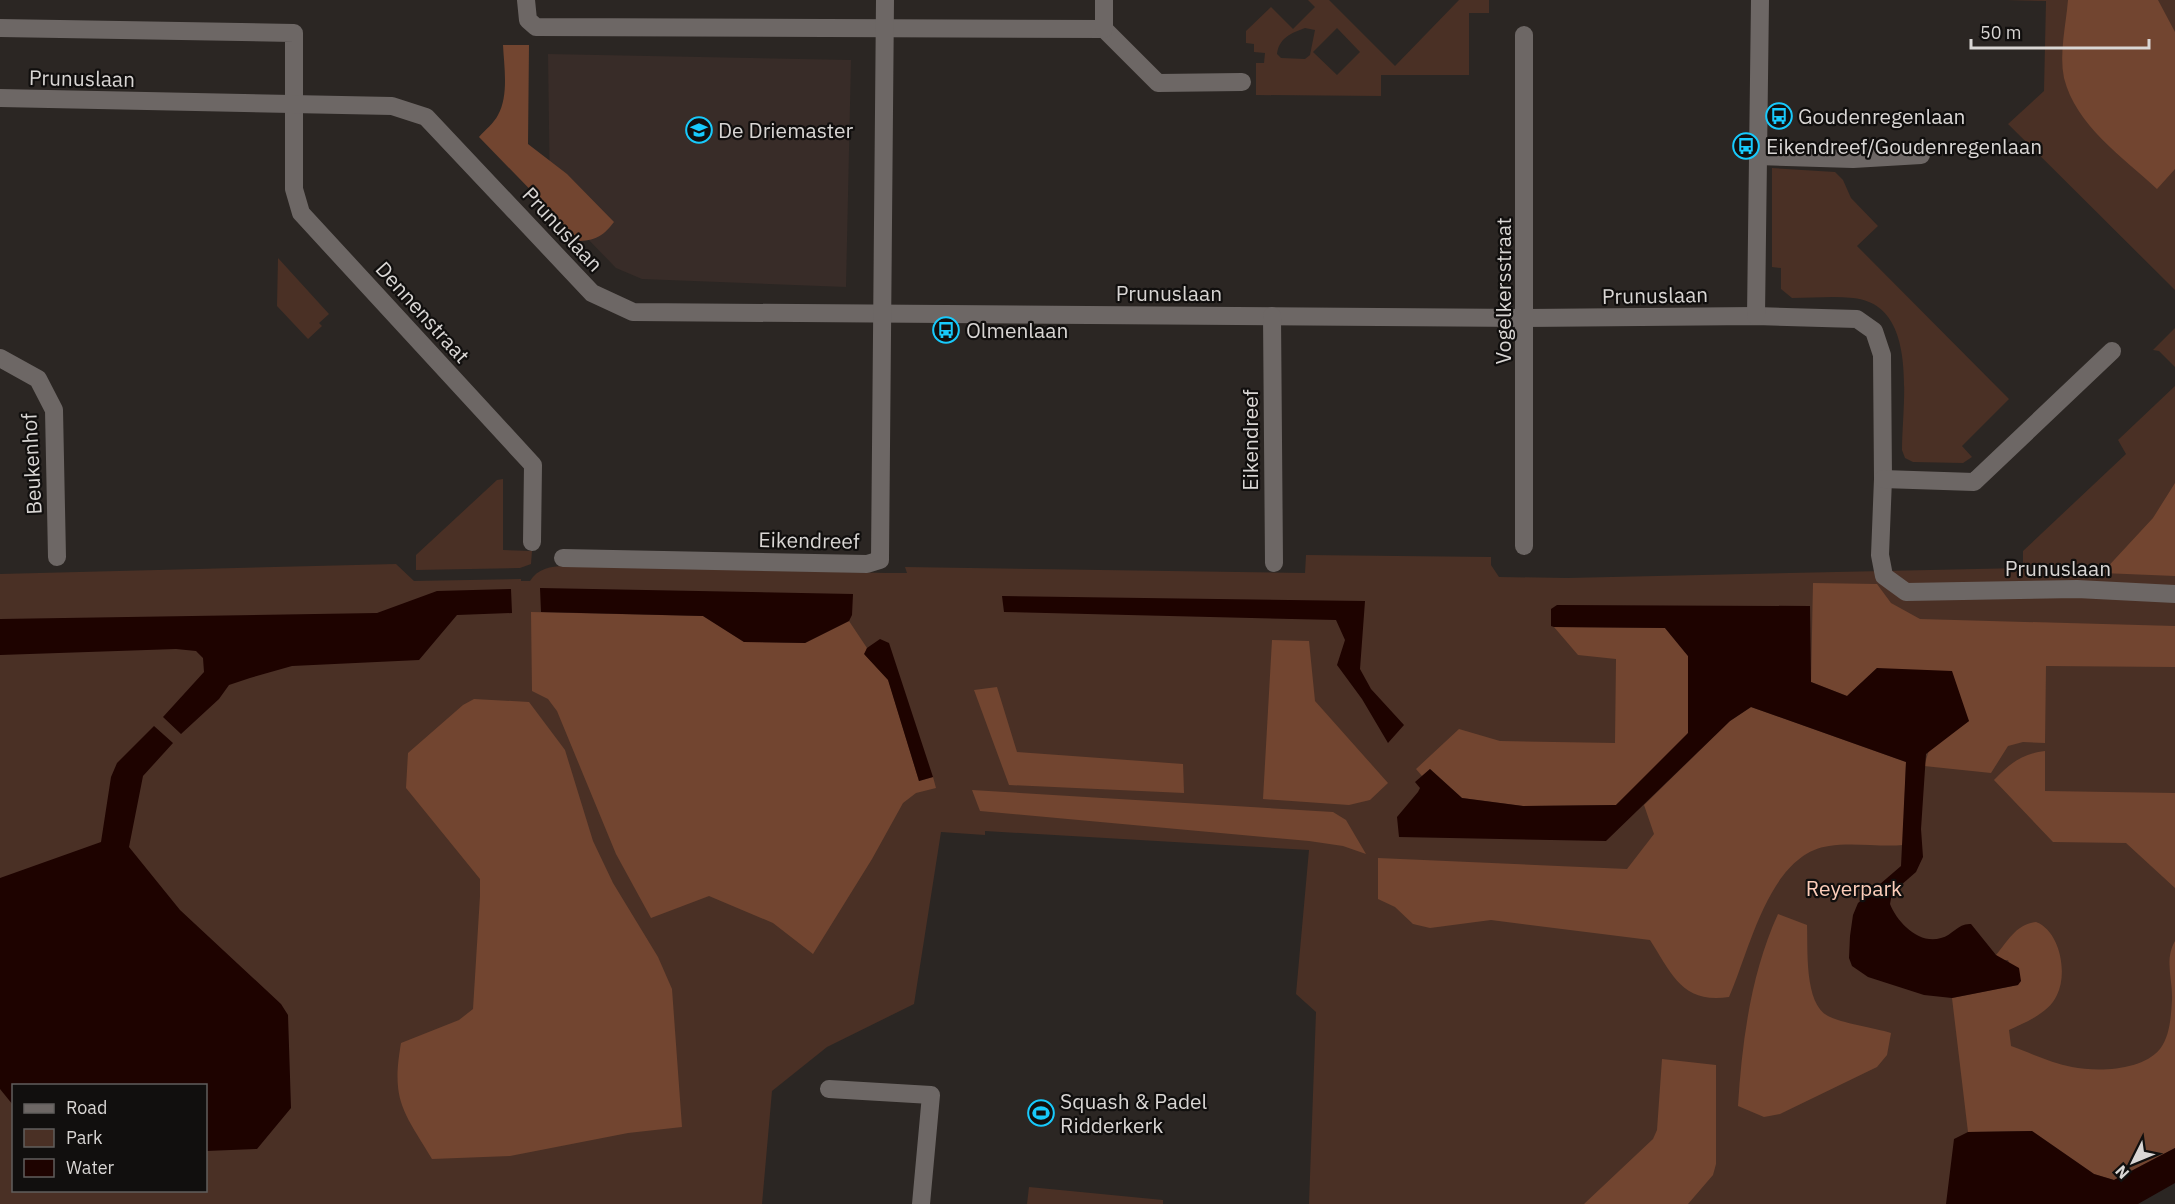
<svg xmlns="http://www.w3.org/2000/svg" width="2175" height="1204" font-family="'IBM Plex Sans',sans-serif">
<style>
.built{fill:#382c28}
.green{fill:#4a3025;fill-rule:evenodd}
.forest{fill:#724530}
.water{fill:#1e0300}
.lines{fill:none;stroke-linecap:round;stroke-linejoin:round}
.minor{stroke:#6d6765;stroke-width:18}
.labels{text-anchor:middle;dominant-baseline:central;stroke-width:4.5;stroke-linejoin:round;paint-order:stroke}
.street-label{font-size:21px;fill:#d9d6d4;stroke:#110f0e}
.poi-label{font-size:21px;fill:#d9d6d4;stroke:#110f0e;text-anchor:start}
.park-label{font-size:21px;fill:#fdceba;stroke:#110f0e}
</style>
<rect width="100%" height="100%" fill="#2b2623"/>
<path class="built" d="M548 54 851 60 846 287 642 279 616 268 550 200Z"/>
<g class="green">
<path d="M1308 0H1329L1395 66 1459 0H1489V13H1469V75H1381V96L1256 95V63H1264L1265 53 1254 52V44L1246 43V31L1271 7 1293 29 1315 7ZM1305 28 1315 30 1310 55 1305 59 1281 58 1277 54C1279 38 1291 33 1305 28ZM1337 28 1360 52 1337 75 1313 52Z"/>
<path d="M2006 0H2175V290L2008 124 2044 91 2046 1Z"/>
<path d="M1772 168 1835 172 1843 180 1851 198 1878 226 1857 246 2009 399 1962 446 1972 457 1963 463 1913 462 1905 458 1902 450C1902 403 1920 305 1853 298 1833 296 1812 298 1792 298L1781 289V268L1772 267Z"/>
<path d="M278 258 329 314 319 323 322 326 308 339 277 306Z"/>
<path d="M2175 328V367L2159 351 2153 350Z"/>
<path d="M2175 386V1156L2096 1204H1309L1316 1012 1296 994 1309 850 985 831V835L941 832 914 1004 827 1047 772 1091 762 1204H0V574L396 564 414 581 521 579V581H530C537 569 551 566 564 566L887 573H907L905 567 1305 573 1306 555 1491 557V565L1499 577 1567 578 2023 568V551L2126 454 2118 440ZM14 1086H206V1190H14Z"/>
<path d="M503 479V550L532 551 531 564 520 568 416 570V555L497 480Z"/>
<path d="M1029 1187 1163 1200V1204H1027Z"/>
</g>
<g class="forest">
<path d="M2068 0H2158L2175 32V169L2157 189C2123 157 2076 126 2064 78 2059 53 2066 25 2068 0Z"/>
<path d="M503 45H529L528 144 567 174 614 222C604 235 597 240 580 241L479 137C485 130 494 123 498 115 509 95 504 66 503 45Z"/>
<path d="M2175 483V576L2102 573 2153 518Z"/>
<path d="M1813 583 1877 584 1891 603 1920 619 2175 626V667L2046 666 2045 743 2023 742 2008 746 1991 773 1924 766 1929 750 1969 721 1877 668 1847 696 1811 682Z"/>
<path d="M531 612 703 616 744 642 805 643 849 621 867 648 865 655 888 679 919 781 933 777 936 788 916 793 903 803 872 859 813 954 773 923 709 896 651 918 616 854 557 711 548 699 532 691Z"/>
<path d="M1554 627 1665 628 1688 656V733L1686 737 1616 805 1523 806 1462 798 1430 769 1422 776 1416 769 1459 729 1500 741 1615 743 1616 659 1578 655Z"/>
<path d="M1272 640 1309 641 1315 701 1388 783 1370 800 1349 805 1263 799Z"/>
<path d="M997 687 1017 752 1183 764 1184 793 1009 785 974 690Z"/>
<path d="M474 699 529 702 565 750 593 841 613 883 658 957 672 989 682 1127 628 1133 510 1156 432 1159C403 1111 391 1101 401 1043L459 1020 473 1009 480 896V879L406 788 408 753 463 705Z"/>
<path d="M1751 707 1906 762 1903 845C1879 847 1852 842 1829 846 1769 854 1750 950 1729 997 1682 1004 1672 974 1650 940L1491 920 1430 928 1413 924 1395 907 1378 899V858L1627 869 1654 834 1644 805 1730 721Z"/>
<path d="M2045 751V791L2175 793V888L2126 843 2053 842 1994 780C2010 763 2022 754 2045 751Z"/>
<path d="M972 790 1333 812 1346 820 1366 854 1343 846 1309 841 980 811Z"/>
<path d="M1778 914 1807 925C1808 948 1804 1004 1828 1016 1841 1023 1875 1028 1891 1033L1887 1055 1877 1067 1780 1114 1764 1117 1738 1106C1742 1041 1751 973 1778 914Z"/>
<path d="M2036 922C2060 931 2068 973 2057 995 2049 1013 2026 1022 2009 1030L2011 1046C2030 1053 2052 1063 2072 1067 2097 1072 2142 1071 2160 1049 2170 1036 2171 1016 2172 1000 2173 980 2164 960 2175 941V1148L2114 1180 2094 1174 2032 1131 1968 1132 1952 998 2018 985 2008 960H2001L1996 955C2008 941 2016 924 2036 922Z"/>
<path d="M1662 1059 1716 1065V1164L1713 1175 1688 1204H1584L1653 1139 1657 1130Z"/>
</g>
<g class="water">
<path d="M540 588 853 594 852 615 849 621 805 643 744 642 703 616 541 612Z"/>
<path d="M511 589 512 613 457 615 419 660 292 666 250 678 229 685 219 699 181 734 163 717 204 672 203 658 196 651 176 649 0 655V619L377 613 437 591Z"/>
<path d="M1002 596 1365 601 1360 669 1371 689 1404 725 1388 743 1362 699 1337 665 1345 640 1336 620 1004 612Z"/>
<path d="M1557 605 1810 606 1811 682 1847 696 1877 668 1952 671 1969 721 1926 754 1921 829 1923 857 1916 872 1892 893 1890 904C1897 922 1919 945 1941 938 1953 935 1958 923 1971 924L1996 955 2019 968 2021 981 2018 985 1952 998 1924 995 1868 977 1852 966 1849 958 1850 936 1853 915 1858 903 1901 866 1906 762 1751 707 1730 721 1606 841 1399 837 1397 817 1418 792 1420 788 1415 782 1430 769 1462 798 1523 806 1616 805 1688 733V656L1665 628 1554 627 1551 626V609Z"/>
<path d="M880 639 889 643 933 777 919 781 888 680 864 654 867 648Z"/>
<path d="M154 726 173 743 143 776 129 847 180 910 281 1004 288 1015 291 1108 257 1149 206 1151V1086H14L13 1105 0 1089V878L101 842 111 777 117 763Z"/>
<path d="M2032 1131 2094 1174 2114 1180 2175 1148V1183L2138 1204H1946L1954 1139 1968 1132Z"/>
</g>
<g class="lines">
<g class="minor">
<path d="M526 0 528 20 536 27 1104 29 1158 83 1242 82"/>
<path d="M0 28 294 33V189L301 213 533 465 532 542"/>
<path d="M1104 29V0"/>
<path d="M0 98 392 106 426 117 592 293 633 312 1526 318 1756 316 1857 319 1874 331 1882 355 1883 479 1880 555 1884 576 1906 592 2077 589 2175 594"/>
<path d="M1758 156 1853 159 1921 155"/>
<path d="M1272 316 1274 563"/>
<path d="M1756 316 1760 0"/>
<path d="M0 358 38 379 54 410 57 557"/>
<path d="M1883 479 1974 482 2112 351"/>
<path d="M1524 546V35"/>
<path d="M563 558 867 564 880 560 885 0"/>
<path d="M829 1089 931 1095 921 1204"/>
</g>
</g>
<defs>
<g id="bus-ring" transform="scale(1.35)"><circle r="9.5" fill="#110f0e" stroke="#18cafc" stroke-width="1.5"/><path d="M-5-6H5V4H4V6H2V4H-2V6H-4V4H-5ZM-3.5-4V0h7V-4ZM-3.5 1.2v1.5H-2V1.2ZM2 1.2v1.5H3.5V1.2Z" fill="#18cafc"/></g>
<g id="school-ring" transform="scale(1.35)"><circle r="9.5" fill="#110f0e" stroke="#18cafc" stroke-width="1.5"/><path d="M0-5L7-2L0 1L-7-2ZM-4 1L0 2.5L4 1V4Q0 6-4 4Z" fill="#18cafc"/></g>
<g id="stadium-ring" transform="scale(1.35)"><circle r="9.5" fill="#110f0e" stroke="#18cafc" stroke-width="1.5"/><path d="M0-5a6.5 5 0 1 0 0 10a6.5 5 0 1 0 0-10ZM-3.5-1.8h7v3.6h-7Z" fill="#18cafc"/></g>
</defs>
<g fill-rule="evenodd">
<use href="#bus-ring" x="1779" y="116"/>
<use href="#school-ring" x="699" y="130"/>
<use href="#bus-ring" x="1746" y="146"/>
<use href="#bus-ring" x="946" y="330"/>
<use href="#stadium-ring" x="1041" y="1113"/>
</g>
<g class="labels">
<g class="street-label">
<text transform="translate(82 78) rotate(1)">Prunuslaan</text>
<text transform="translate(563 229) rotate(47)">Prunuslaan</text>
<text transform="translate(1503 291) rotate(-90)">Vogelkersstraat</text>
<text x="1169" y="293">Prunuslaan</text>
<text transform="translate(1655 295) rotate(-1)">Prunuslaan</text>
<text transform="translate(423 312) rotate(48)">Dennenstraat</text>
<text transform="translate(1250 440) rotate(-90)">Eikendreef</text>
<text transform="translate(31 464) rotate(-93)">Beukenhof</text>
<text transform="translate(809 540) rotate(1)">Eikendreef</text>
<text x="2058" y="568">Prunuslaan</text>
</g>
<g class="poi-label">
<text x="1798" y="116">Goudenregenlaan</text>
<text x="718" y="130">De Driemaster</text>
<text x="1766" y="146">Eikendreef/Goudenregenlaan</text>
<text x="966" y="330">Olmenlaan</text>
<text x="1060" y="1101">Squash &amp; Padel<tspan x="1060" dy="24">Ridderkerk</tspan></text>
</g>
<g class="park-label">
<text x="1854" y="888">Reyerpark</text>
</g>
</g>
<rect x="12" y="1084" width="195" height="108" fill="#110f0e" stroke="#615f5d" stroke-width="1.5"/>
<rect x="24" y="1104" width="30" height="9" fill="#6d6765" stroke="#615f5d" stroke-width="1.5"/>
<text x="66" y="1114" font-size="18" fill="#d9d6d4">Road</text>
<rect x="24" y="1129" width="30" height="18" fill="#4a3025" stroke="#615f5d" stroke-width="1.5"/>
<text x="66" y="1144" font-size="18" fill="#d9d6d4">Park</text>
<rect x="24" y="1159" width="30" height="18" fill="#1e0300" stroke="#615f5d" stroke-width="1.5"/>
<text x="66" y="1174" font-size="18" fill="#d9d6d4">Water</text>
<g transform="translate(2133 1162) rotate(227)" stroke="#110f0e" stroke-width="4.5" paint-order="stroke">
<path d="M0-4.5L10 22L0 15L-10 22Z" fill="#d9d6d4"/>
<text y="-9" font-size="16" font-weight="bold" text-anchor="middle" fill="#d9d6d4">N</text>
</g>
<path d="M1971 39v9h178v-9" fill="none" stroke="#d9d6d4" stroke-width="3"/>
<text x="1980" y="39" font-size="18" fill="#d9d6d4" stroke="#110f0e" stroke-width="4.5" paint-order="stroke">50 m</text>
</svg>
